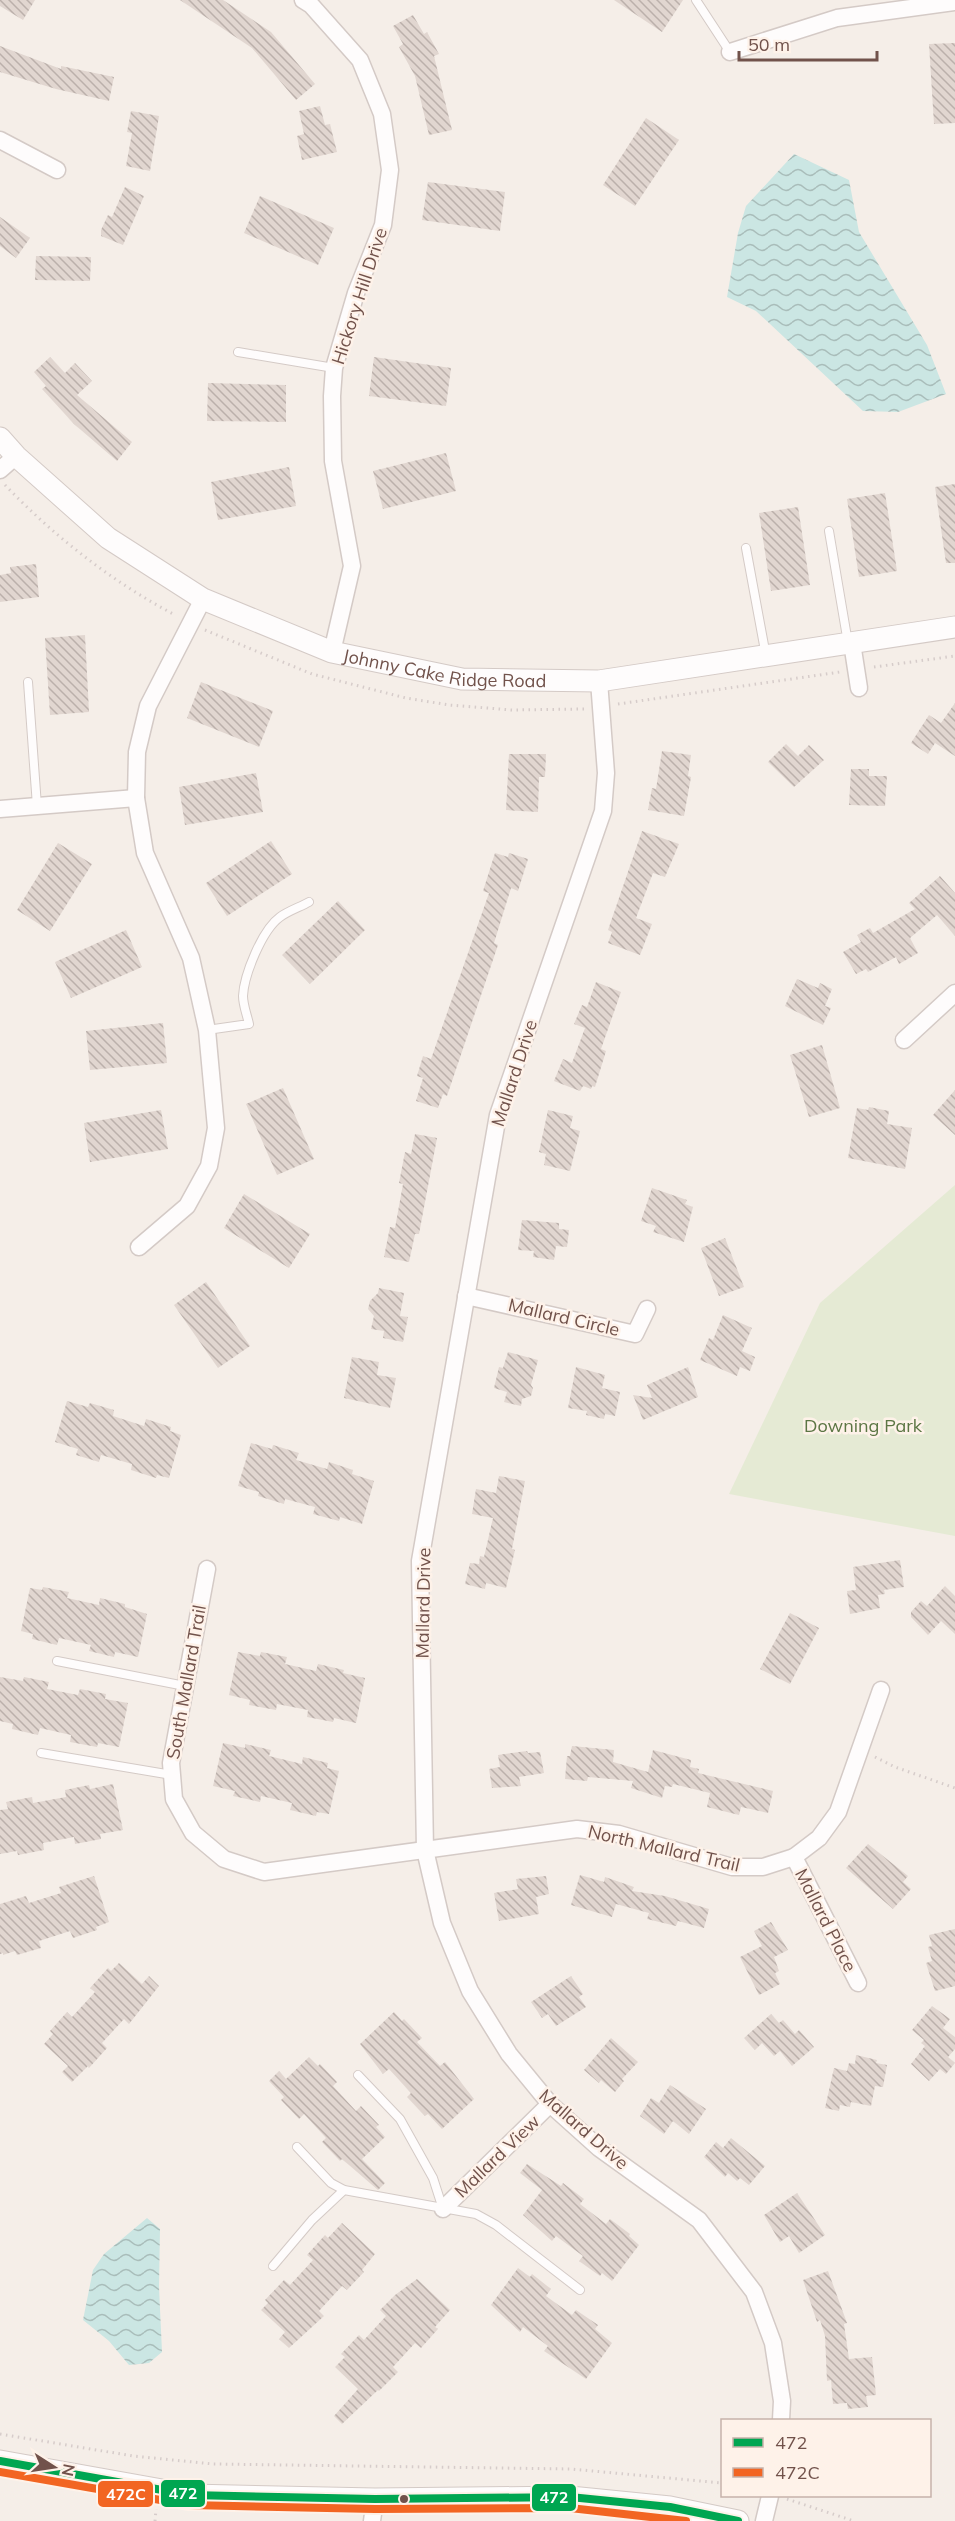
<svg xmlns="http://www.w3.org/2000/svg" width="955" height="2521" font-family="Mulish,sans-serif">
<style>
.green{fill:#e5ead4}
.water{fill:url(#water-waves)}
.building{fill:url(#building-back-hatch)}
.lines{fill:none;stroke-linecap:round;stroke-linejoin:round}
.service-casing{stroke:#d4cac6;stroke-width:10}
.minor-casing{stroke:#d4cac6;stroke-width:19}
.tertiary-casing{stroke:#d4cac6;stroke-width:23}
.path{stroke:#d6ccca;stroke-width:3;stroke-dasharray:1.5 4.5;stroke-linecap:butt}
.service{stroke:#fefcfc;stroke-width:8}
.minor{stroke:#fefcfc;stroke-width:16}
.tertiary{stroke:#fefcfc;stroke-width:21}
.bus-1-casing{stroke:#fef2e9;stroke-width:12}
.bus-2-casing{stroke:#fef2e9;stroke-width:12}
.bus-1{stroke:#00a651;stroke-width:8}
.bus-2{stroke:#f26522;stroke-width:8}
.bus-dot{fill:#71524b;stroke:#fef2e9;stroke-width:2}
.labels{text-anchor:middle;dominant-baseline:central;stroke-width:5;stroke-linejoin:round;paint-order:stroke}
.street-label{font-size:18px;fill:#71524b;stroke:#fef2e9}
.park-label{font-size:18px;fill:#5c7644;stroke:#fef2e9}
.line-badge{stroke:#fef2e9;stroke-width:2}
.badge-label{font-size:16px;text-anchor:middle;font-weight:bold;fill:#fff}
</style>
<defs>
<pattern id="water-waves" width="16" height="10" patternUnits="userSpaceOnUse" patternTransform="scale(1.5)"><rect width="16" height="10" fill="#cbe6e3"/><path d="M0 5q4-4 8 0t8 0" fill="none" stroke="#a9bdba"/></pattern>
<pattern id="building-back-hatch" width="6" height="6" patternUnits="userSpaceOnUse" patternTransform="scale(1.5)"><rect width="6" height="6" fill="#e1d6d0"/><path d="M-1 5l2 2M0 0l6 6M5-1l2 2" fill="none" stroke="#bbb0ab"/></pattern>
</defs>
<rect width="100%" height="100%" fill="#f5eee8"/>
<path class="green" d="M955 1185V1536L729 1494 820 1303Z"/>
<g class="water">
<path d="M794 154 849 180 859 232 927 345 946 394 898 412 863 411 756 311 727 297 738 233 746 206Z"/>
<path d="M147 2218 160 2229 159 2287 162 2352 149 2363 129 2365 109 2341 83 2320 93 2270 104 2254Z"/>
</g>
<g class="building">
<path d="M0 0H35L23 20 0 6Z"/>
<path d="M180 0H223L271 32 315 84 296 100 252 48Z"/>
<path d="M614 0H683L662 32Z"/>
<path d="M413 15 424 34 427 32 439 54 434 56 452 130 429 135 415 76 399 47 403 44 393 26Z"/>
<path d="M955 43V123L934 124 929 44Z"/>
<path d="M0 46 61 69V66L114 77 109 101 56 89 0 72Z"/>
<path d="M320 106 325 125 330 124 337 152 302 160 297 136 304 134 299 111Z"/>
<path d="M131 111 159 116 150 171 126 166 132 133 127 132Z"/>
<path d="M646 118 679 140 635 206 603 185Z"/>
<path d="M428 182 505 192 500 231 422 220Z"/>
<path d="M125 187 144 196 123 245 101 236V230L108 215 112 217Z"/>
<path d="M260 196 334 228 318 265 244 233Z"/>
<path d="M0 217 30 238 16 258 0 246Z"/>
<path d="M36 256 91 257 90 281 35 280Z"/>
<path d="M50 357 65 373 75 363 92 381 77 395 132 442 117 461 74 424 42 389 46 386 34 372Z"/>
<path d="M374 357 451 368 446 406 369 396Z"/>
<path d="M208 383 286 385V422L207 421Z"/>
<path d="M446 453 456 491 383 509 373 471Z"/>
<path d="M289 467 296 506 218 520 211 482Z"/>
<path d="M955 484V563H946L935 487Z"/>
<path d="M885 493 897 571 859 577 847 499Z"/>
<path d="M798 507 810 585 771 591 759 513Z"/>
<path d="M36 564 39 597 0 602V575L11 573 10 567Z"/>
<path d="M85 635 89 712 50 715 45 638Z"/>
<path d="M201 682 273 711 259 747 187 718Z"/>
<path d="M955 703V756L935 743 928 754 911 743 929 715 941 723Z"/>
<path d="M786 744 798 756 809 745 824 760 794 787 768 762Z"/>
<path d="M662 751 691 755 688 776 691 777 684 816 648 810 652 788 656 789Z"/>
<path d="M509 754H546L545 777H539L538 812 506 810Z"/>
<path d="M851 769H869V776H887L885 806 849 805Z"/>
<path d="M256 773 263 812 185 825 179 787Z"/>
<path d="M642 831 679 844 665 877 653 873 636 918 652 924 640 955 608 943 612 932 608 930Z"/>
<path d="M271 841 292 874 227 916 206 883Z"/>
<path d="M58 843 92 864 50 931 17 910Z"/>
<path d="M495 853 508 857 509 853 528 859 518 891 511 888 494 943 498 945 447 1096 443 1094 438 1108 416 1101 423 1078 417 1076 423 1056 431 1059 489 893 483 891Z"/>
<path d="M940 876 955 893V936L937 915 910 938 918 953 899 964 896 957 868 972 866 969 856 974 843 952 861 942 857 935 870 928 873 933 915 909 909 903Z"/>
<path d="M338 901 365 930 310 984 282 955Z"/>
<path d="M126 930 142 967 71 998 55 962Z"/>
<path d="M797 979 818 988 820 983 832 989 825 1006 831 1008 823 1025 785 1006Z"/>
<path d="M596 982 621 992 601 1049 606 1051 595 1087 592 1086 591 1089 583 1086 580 1091 554 1081 563 1059 572 1063 585 1028 574 1024 582 1005 587 1007Z"/>
<path d="M163 1023 167 1063 90 1070 86 1031Z"/>
<path d="M822 1045 840 1108 809 1117 790 1055Z"/>
<path d="M283 1088 314 1159 277 1175 246 1104Z"/>
<path d="M955 1090V1135L933 1115Z"/>
<path d="M869 1107 889 1111 887 1124 912 1128 905 1169 848 1158 857 1108 868 1110Z"/>
<path d="M161 1110 168 1149 90 1162 84 1123Z"/>
<path d="M548 1110 573 1116 570 1128 580 1131 570 1171 544 1165 546 1154 539 1152Z"/>
<path d="M415 1134 437 1138 419 1234H415L409 1262 384 1257 390 1227 395 1228 403 1184 399 1183 405 1152 411 1154Z"/>
<path d="M652 1188 687 1200 685 1204 693 1207 684 1242 653 1232 656 1226 641 1221Z"/>
<path d="M244 1194 310 1234 289 1268 224 1228Z"/>
<path d="M522 1220 559 1223V1229L569 1230 567 1247 556 1246 554 1260 533 1257 534 1251 518 1250Z"/>
<path d="M725 1238 744 1287 719 1296 701 1248Z"/>
<path d="M206 1282 250 1346 218 1368 174 1305Z"/>
<path d="M379 1288 404 1293 400 1316 408 1317 403 1342 383 1338 384 1331 371 1329 374 1316 368 1309 370 1301 378 1293Z"/>
<path d="M723 1315 752 1328 742 1351 755 1357 750 1371 740 1367 737 1376 700 1360 709 1338 713 1340Z"/>
<path d="M508 1352 538 1360 531 1385 533 1388 531 1396 522 1399 521 1406 504 1402 507 1392 494 1388 499 1367 503 1368Z"/>
<path d="M352 1357 379 1362 377 1375 396 1378 390 1408 344 1398Z"/>
<path d="M576 1367 605 1375 602 1388 620 1392 615 1416 605 1414 604 1419 586 1415 587 1411 568 1408Z"/>
<path d="M688 1367 698 1397 643 1420 633 1395 652 1398 647 1385Z"/>
<path d="M67 1401 88 1407 90 1403 114 1410 113 1416 144 1426 146 1419 171 1427 170 1431 181 1435 169 1478 157 1475 156 1478 131 1470 132 1464 101 1455 99 1462 76 1455 78 1449 55 1442Z"/>
<path d="M251 1443 272 1449 273 1445 299 1453 296 1460 327 1469 329 1462 353 1470 352 1474 374 1481 362 1524 340 1517 339 1521 313 1514 315 1507 285 1499 284 1504 258 1496 259 1492 238 1486Z"/>
<path d="M499 1476 525 1481 512 1549 515 1550 506 1588 486 1583 485 1589 465 1584 470 1563 479 1564 480 1556 484 1557 493 1518 472 1514 476 1489 496 1493Z"/>
<path d="M900 1560 904 1587 884 1590 885 1594 878 1595 880 1608 850 1614 847 1591 856 1590 853 1567Z"/>
<path d="M945 1586 955 1596V1634L941 1621 928 1635 911 1617V1612L921 1601 927 1606Z"/>
<path d="M43 1587 69 1592 67 1598 99 1605 100 1598 125 1604V1607L147 1614 138 1657 115 1652 114 1657 89 1651 91 1645 59 1638 57 1645 32 1639 33 1634 21 1631 30 1588 42 1590Z"/>
<path d="M790 1613 819 1628 790 1684 760 1669Z"/>
<path d="M238 1652 260 1656 261 1652 287 1657 285 1664 316 1671 318 1664 344 1670 343 1673 365 1678 356 1723 334 1718 333 1722 307 1717 308 1710 277 1704 276 1710 249 1705 250 1700 229 1695Z"/>
<path d="M0 1677 23 1681 24 1677 49 1682 47 1689 78 1695 80 1689 106 1694 105 1699 128 1703 119 1747 98 1743 97 1747 70 1742 71 1735 40 1728 38 1735 12 1729 13 1724 0 1721Z"/>
<path d="M223 1743 245 1748V1744L271 1750 269 1756 302 1764 303 1757 328 1763 327 1768 339 1771 329 1814 317 1812 316 1816 290 1810 292 1803 261 1796 260 1802 233 1796 235 1791 213 1786Z"/>
<path d="M572 1746 614 1750 613 1762 648 1772 653 1750 691 1760 690 1767 699 1769 698 1773 773 1791 768 1813 741 1807 739 1815 707 1807 710 1793 673 1784 672 1787 665 1786 662 1798 631 1788 633 1781 588 1777 587 1781 565 1779 567 1756H570Z"/>
<path d="M527 1751 528 1753 540 1752 544 1773 519 1777 521 1786 492 1788 489 1769 500 1767 498 1755Z"/>
<path d="M113 1784 123 1830 100 1834 101 1839 75 1844 74 1837 43 1843 44 1850 18 1855 17 1851 0 1854V1810L8 1809 6 1802 32 1797 33 1803 66 1797 65 1790 89 1785 90 1789Z"/>
<path d="M868 1844 908 1876 903 1882 911 1889 893 1909 846 1868Z"/>
<path d="M580 1875 604 1882 605 1877 634 1887 632 1891 665 1896 709 1909 704 1928 678 1921 676 1926 647 1919 649 1913 616 1904 612 1917 571 1905Z"/>
<path d="M94 1876 109 1922 96 1927 97 1930 73 1938 70 1931 39 1941 41 1948 17 1955 15 1951 3 1955V1953L0 1954V1904L26 1896 29 1903 61 1893 59 1887Z"/>
<path d="M546 1876 549 1894 536 1897 539 1914 499 1921 494 1893 518 1889 516 1879Z"/>
<path d="M771 1922 788 1950 774 1957 779 1971 775 1973 780 1984 759 1995 740 1957 762 1946 754 1931Z"/>
<path d="M955 1929V1986L935 1991 926 1963 932 1961 928 1947 932 1946 929 1935Z"/>
<path d="M119 1963 142 1984 149 1976 159 1986 129 2024 124 2019 102 2043 107 2048 89 2068 88 2066 72 2082 62 2072 68 2066 44 2044 53 2034 50 2031 67 2012 72 2017 95 1992 90 1988 108 1968 111 1971Z"/>
<path d="M571 1976 583 1994 579 1997 586 2007 556 2026 548 2014 542 2018 531 2002Z"/>
<path d="M932 2006 950 2019 943 2028 955 2037V2049L948 2057 955 2063 946 2074 940 2069 929 2081 911 2064 925 2046 921 2043 924 2040 912 2030Z"/>
<path d="M394 2012 402 2021 404 2019 422 2038 417 2042 440 2066 445 2062 474 2099 442 2129 428 2114 425 2116 407 2097 411 2093 389 2069 383 2074 360 2044Z"/>
<path d="M771 2014 779 2023 783 2020 795 2034 799 2030 814 2047 792 2066 780 2051 774 2056 762 2043 755 2050 744 2038Z"/>
<path d="M611 2038 638 2062 622 2079 624 2081 615 2092 601 2080 599 2083 584 2070Z"/>
<path d="M856 2055 877 2060 876 2063 887 2065 883 2087 875 2086 871 2106 851 2102 850 2107 840 2105 839 2111 825 2108 834 2068 847 2071 849 2063 855 2064Z"/>
<path d="M309 2057 318 2066 320 2064 337 2082 333 2086 356 2111 361 2106 379 2125 376 2127 385 2137 362 2159 385 2183 378 2190 342 2159 340 2161 322 2142 326 2138 304 2114 299 2119 281 2100 284 2097 269 2081 279 2071 286 2079Z"/>
<path d="M670 2085 706 2109 689 2134 673 2121 664 2134 640 2116 651 2098 659 2103Z"/>
<path d="M731 2138 765 2166 749 2185 740 2178 737 2181 728 2173 725 2177 704 2157 716 2142 723 2148Z"/>
<path d="M527 2164 561 2186 563 2183 584 2199 580 2204 606 2224 610 2219 630 2234 629 2236 639 2245 612 2281 602 2273 600 2276 579 2261 583 2256 556 2236 552 2241 523 2215 542 2190 520 2173Z"/>
<path d="M797 2193 825 2235 799 2253 789 2236 780 2242 764 2215Z"/>
<path d="M342 2223 375 2254 362 2270 364 2272 347 2290 342 2286 319 2311 324 2316 289 2348 279 2339 285 2332 261 2310 268 2303 265 2300 284 2280 290 2285 313 2260 307 2255 325 2235 328 2238Z"/>
<path d="M518 2268 530 2277 532 2274 551 2289 546 2296 572 2315 576 2310 598 2325 595 2329 612 2343 586 2379 544 2351 548 2346 523 2327 520 2332 491 2305Z"/>
<path d="M828 2271 847 2323 844 2324 849 2359 872 2357 876 2395 866 2396 868 2407 848 2409 847 2403 833 2404 831 2380 827 2381 825 2336 820 2320 817 2322 803 2280Z"/>
<path d="M417 2279 450 2310 435 2327 438 2329 421 2348 415 2343 393 2367 398 2372 379 2391 378 2390 342 2424 334 2416 358 2389 335 2367 345 2357 341 2354 359 2335 364 2340 386 2316 380 2310 395 2295Z"/>
</g>
<g class="lines">
<g class="service-casing">
<g id="service">
<path d="M696 0 730 52"/>
<path d="M238 352 334 368"/>
<path d="M829 531 848 643"/>
<path d="M746 548 766 656"/>
<path d="M28 682 37 806"/>
<path d="M207 1030 249 1024C247 1015 243 1005 243 996 244 975 262 930 280 917 288 911 300 907 309 902"/>
<path d="M57 1661 185 1686"/>
<path d="M41 1753 172 1775"/>
<path d="M358 2075 400 2119 433 2178 443 2209"/>
<path d="M297 2147 331 2183 344 2190 476 2214 496 2225 580 2290"/>
<path d="M273 2266 312 2220 344 2190"/>
</g>
</g>
<g class="minor-casing">
<g id="minor">
<path d="M303 0 311 5 360 60 382 114 390 170 383 225 356 293 334 368 332 396 333 461 352 566 332 652"/>
<path d="M730 52 837 18 955 2"/>
<path d="M0 140 57 170"/>
<path d="M0 470 16 456"/>
<path d="M852 643 859 688"/>
<path d="M599 681 606 773 603 811 498 1115 420 1561 425 1850 442 1923 470 1991 509 2054 550 2104 599 2148 699 2220 754 2292 773 2343 782 2401 781 2420"/>
<path d="M0 809 136 798"/>
<path d="M904 1040 955 993"/>
<path d="M139 1247 187 1206 209 1166 216 1128 207 1030 191 958 145 853 136 798 137 752 148 706 203 599"/>
<path d="M466 1296 635 1334 647 1309"/>
<path d="M207 1569 171 1763 174 1799 193 1833 224 1859 264 1872 577 1829 619 1834 732 1867H763L794 1857 819 1838 838 1812 881 1690"/>
<path d="M794 1857 858 1983"/>
<path d="M443 2209 550 2104"/>
<path d="M372 2521 375 2499"/>
<path d="M764 2521 770 2496"/>
</g>
</g>
<g class="tertiary-casing">
<g id="tertiary">
<path id="s1" d="M0 438 16 456 108 538 203 599 332 652 462 679 599 681 955 627"/>
<path d="M0 2461 190 2495 375 2499 570 2497 670 2507 738 2521"/>
</g>
</g>
<g class="path">
<path d="M5 485C55 537 111 581 175 615"/>
<path d="M205 630 312 674 406 698 449 705 512 710 585 709"/>
<path d="M874 667 955 656"/>
<path d="M618 704 840 672"/>
<path d="M875 1757 895 1767 955 1788"/>
<path d="M0 2434 133 2456 213 2464 571 2469 722 2483"/>
<path d="M787 2499 854 2521"/>
<path d="M155 2521 156 2509"/>
</g>
<use href="#service" class="service"/>
<use href="#minor" class="minor"/>
<use href="#tertiary" class="tertiary"/>
<g class="bus-1-casing">
<path id="bus-1" d="M0 2461 190 2495 375 2499 570 2497 670 2507 738 2521"/>
</g>
<g class="bus-2-casing">
<path id="bus-2" d="M0 2472 189 2505 375 2509 570 2508 686 2521"/>
</g>
<use href="#bus-1" class="bus-1"/>
<use href="#bus-2" class="bus-2"/>
</g>
<circle class="bus-dot" cx="404" cy="2499" r="5"/>
<g class="labels">
<g class="street-label">
<text transform="translate(359 296) rotate(-72)">Hickory Hill Drive</text>
<text stroke="none"><textPath href="#s1" startOffset="514">Johnny Cake Ridge Road</textPath></text>
<text transform="translate(514 1073) rotate(-72)">Mallard Drive</text>
<text transform="translate(564 1317) rotate(13)">Mallard Circle</text>
<text transform="translate(423 1603) rotate(-89)">Mallard Drive</text>
<text transform="translate(186 1682) rotate(-80)">South Mallard Trail</text>
<text transform="translate(664 1848) rotate(13)">North Mallard Trail</text>
<text transform="translate(826 1920) rotate(63)">Mallard Place</text>
<text transform="translate(584 2129) rotate(41)">Mallard Drive</text>
<text transform="translate(497 2156) rotate(-44)">Mallard View</text>
</g>
<g class="park-label">
<text x="863" y="1425">Downing Park</text>
</g>
</g>
<g class="line-badge">
<rect x="160" y="2479" width="46" height="29" rx="6" fill="#00a651"/>
<rect x="97" y="2480" width="57" height="28" rx="6" fill="#f26522"/>
<rect x="531" y="2483" width="46" height="29" rx="6" fill="#00a651"/>
</g>
<g class="badge-label">
<text x="183" y="2499">472</text>
<text x="126" y="2500">472C</text>
<text x="554" y="2503">472</text>
</g>
<rect x="721" y="2419" width="210" height="78" fill="#fef2e9" stroke="#c6b2aa" stroke-width="1.5"/>
<rect x="733" y="2438" width="30" height="9" fill="#00a651" stroke="#c6b2aa" stroke-width="1.5"/>
<text x="775" y="2449" font-size="18" fill="#71524b">472</text>
<rect x="733" y="2468" width="30" height="9" fill="#f26522" stroke="#c6b2aa" stroke-width="1.5"/>
<text x="775" y="2479" font-size="18" fill="#71524b">472C</text>
<g transform="translate(54 2467) rotate(102)" stroke="#fef2e9" stroke-width="4.5" paint-order="stroke">
<path d="M0-4.5L10 22L0 15L-10 22Z" fill="#71524b"/>
<text y="-9" font-size="16" font-weight="bold" text-anchor="middle" fill="#71524b">N</text>
</g>
<path d="M739 51v9h138v-9" fill="none" stroke="#71524b" stroke-width="3"/>
<text x="748" y="51" font-size="18" fill="#71524b" stroke="#fef2e9" stroke-width="4.5" paint-order="stroke">50 m</text>
</svg>
